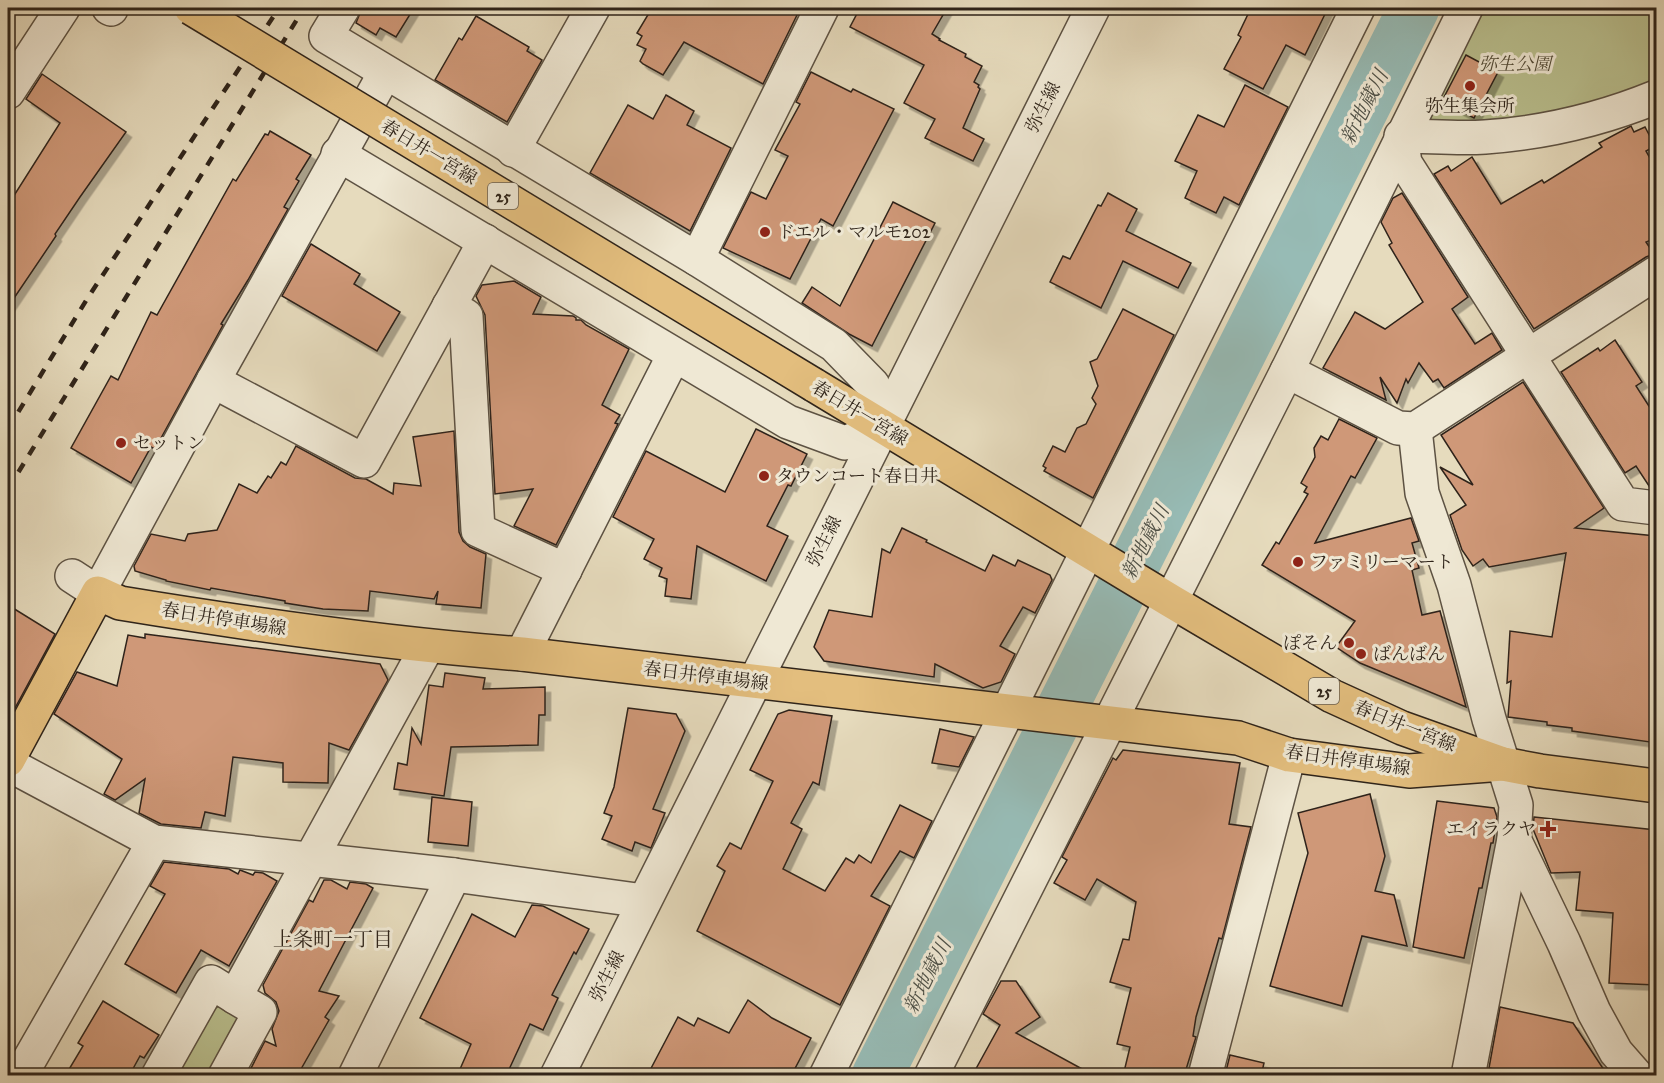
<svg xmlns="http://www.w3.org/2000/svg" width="1664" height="1083" font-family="'IM FELL Great Primer','Noto Serif JP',serif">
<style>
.green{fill:#b9bf8e;stroke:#747254;stroke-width:1.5}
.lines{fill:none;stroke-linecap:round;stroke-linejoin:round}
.river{stroke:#97bbb5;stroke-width:51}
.building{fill:#cf9878;stroke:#2f241a;stroke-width:1.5;filter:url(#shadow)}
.minor-casing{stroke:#5d5243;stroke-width:36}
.major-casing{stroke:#2f241a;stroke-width:36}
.minor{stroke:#efe8d4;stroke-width:33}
.major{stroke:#e3be7e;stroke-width:33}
.rail{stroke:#2f241a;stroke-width:4.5;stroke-dasharray:10 10;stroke-linecap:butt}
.major-bridge-casing{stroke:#2f241a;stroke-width:36;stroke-linecap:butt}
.major-bridge{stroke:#e3be7e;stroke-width:33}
.poi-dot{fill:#8f2418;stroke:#efe8d4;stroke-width:2}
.labels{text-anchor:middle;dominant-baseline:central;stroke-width:6;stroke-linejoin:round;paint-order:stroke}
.shield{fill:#efe8d4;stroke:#695f52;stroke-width:1.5}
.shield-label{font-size:16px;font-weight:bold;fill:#2f241a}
.park-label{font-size:18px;font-style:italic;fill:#524b37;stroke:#efe8d4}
.poi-label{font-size:18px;fill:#2f241a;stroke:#efe8d4;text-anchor:start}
.street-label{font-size:18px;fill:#2f241a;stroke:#efe8d4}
.water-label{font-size:20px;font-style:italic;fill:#4e5148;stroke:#efe8d4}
.neighbourhood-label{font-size:20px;fill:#2f241a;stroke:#efe8d4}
</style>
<defs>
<filter id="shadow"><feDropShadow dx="5.5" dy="5.5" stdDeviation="0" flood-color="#0004"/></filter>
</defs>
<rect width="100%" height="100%" fill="#e6dbbd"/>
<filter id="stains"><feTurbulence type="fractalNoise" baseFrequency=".00333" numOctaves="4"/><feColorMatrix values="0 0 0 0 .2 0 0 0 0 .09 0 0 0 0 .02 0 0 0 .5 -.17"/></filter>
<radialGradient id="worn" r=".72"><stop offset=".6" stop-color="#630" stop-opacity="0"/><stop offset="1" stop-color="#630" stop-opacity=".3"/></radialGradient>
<g class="green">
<path d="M1480 8H1656V84L1554 115 1434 125 1427 113Z"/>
<path d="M223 1005 236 1013 239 1025 211 1075 173 1076 210 1010Z"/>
</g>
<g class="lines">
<path class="river" d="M877 1076 1414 8"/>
</g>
<g class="building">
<path d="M362 8H414L396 37 380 28 376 35 356 23Z"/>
<path d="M652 8H786L798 13 763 84 684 42 663 75 643 64 640 61 646 49 637 45 642 36 637 33Z"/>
<path d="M860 8H947L932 34 940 39 939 40 966 54 965 57 982 66 974 82 979 85 978 87 980 89 963 128 984 139 973 161 925 138 935 119 904 103 924 65 850 27Z"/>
<path d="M1251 8H1328L1305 55 1286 45 1263 89 1224 69 1241 37 1238 35Z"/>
<path d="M476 16 529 47 527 51 542 60 507 122 435 80 459 38 462 40Z"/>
<path d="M1466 55 1498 72 1474 118 1442 101Z"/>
<path d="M811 72 851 92 853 89 894 109 833 226 821 219 790 279 723 248 751 192 766 199 788 156 775 150 800 104 796 102Z"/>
<path d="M42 74 126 132 80 197 55 234 56 236 8 307V205L60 123 26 99Z"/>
<path d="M1245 85 1288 107 1239 205 1224 197 1216 213 1185 198 1197 171 1175 161 1198 115 1224 127Z"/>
<path d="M666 95 694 111 687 125 731 148 690 231 590 173 628 105 653 119Z"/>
<path d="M1631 126 1634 132 1645 127 1655 146 1646 151 1656 169V238L1646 242 1654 254 1646 257 1534 329 1434 174 1448 166 1451 171 1472 157 1501 204 1542 180 1544 183 1602 147 1599 143Z"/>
<path d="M270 131 311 155 296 179 299 181 284 207 288 209 248 280 221 324 223 325 155 449 151 447 131 483 71 448 111 376 118 380 151 312 157 315 233 179 236 181 265 134 268 135Z"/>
<path d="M1108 193 1137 209 1126 231 1191 263 1178 288 1123 261 1101 308 1050 282 1063 256 1070 259 1098 205 1101 206Z"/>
<path d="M1402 193 1468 297 1452 309 1475 344 1492 333 1502 350 1444 388 1438 379 1433 382 1419 363 1408 383 1406 379 1397 403 1380 377 1386 400 1323 368 1355 312 1385 329 1423 302 1389 245 1392 243 1381 222 1393 198Z"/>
<path d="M893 202 935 223 872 346 849 334 802 303 812 287 840 306Z"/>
<path d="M311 244 360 274 354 284 400 312 377 351 282 296Z"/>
<path d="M514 281 541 297 533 314 573 316 576 318V320H581L586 325 629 349 602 405 620 415 615 423 618 424 556 545 514 526 533 489 495 494 485 315 476 296 482 285Z"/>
<path d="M1123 309 1174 335 1093 498 1044 471 1046 468 1043 466 1053 446 1065 452 1077 428 1086 424 1096 404 1092 398 1098 386 1090 362 1097 359Z"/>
<path d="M1615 340 1642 382 1636 386 1656 417V489H1651L1636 466 1625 473 1561 372 1598 348 1600 351Z"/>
<path d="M1523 382 1604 508 1575 528 1656 536V688L1650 742 1572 731V728L1547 725V722L1508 717 1511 681 1507 683 1510 631 1552 637 1566 553 1489 567 1483 559 1473 566 1462 550 1450 515 1466 505 1440 467 1473 485 1441 435Z"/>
<path d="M1339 419 1377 438 1355 478 1351 476 1315 543 1411 518 1419 541 1412 543 1419 568 1412 570 1422 615 1440 611 1466 707 1360 663 1336 647 1355 621 1262 565 1276 542 1279 544 1308 494 1304 492 1307 487 1301 483 1315 457 1314 448 1321 436 1328 440Z"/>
<path d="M756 429 807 454 791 486 788 485 767 526 788 536 766 581 697 546 691 599 665 596 667 579 659 576 662 568 644 559 654 539 613 517 646 451 725 492Z"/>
<path d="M454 431 459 532 463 541 470 547 486 554 481 608 436 604 438 591 434 599 370 591 368 611 323 609 285 603V601L211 588 210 590 166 581V580L135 571 134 566 151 534 185 541 188 534 217 530 239 484 257 493 268 476 271 478 281 462 286 465 296 446 355 478 366 479 393 494 394 483 421 486 413 437Z"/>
<path d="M902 528 927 540 926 542 985 571 993 555 1015 566 1018 560 1050 575 1052 580 1035 613 1023 607 1000 646 1015 654 1001 682 983 688 935 664 934 677 824 661 814 647 829 610 872 617 882 549 890 553Z"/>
<path d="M8 605 55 634 8 721Z"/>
<path d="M145 634 380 664 388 680 349 750 329 743 328 783 283 782V763L233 757 225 816 205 812 201 828 161 824 139 813 145 779 115 800 104 794 122 759 54 714 77 672 117 686 128 635 145 638Z"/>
<path d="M445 673 485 678 483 689 545 687V715H539L538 745 451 747 444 796 394 789 398 763 407 765 412 728 421 744 429 685 443 687Z"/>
<path d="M628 708 676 714 685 731 653 809 665 813 651 848 635 842 632 851 602 839 612 816 604 813 614 787Z"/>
<path d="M789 710 832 716 819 785 813 782 791 823 802 829 783 869 825 891 846 858 854 863 859 855 871 863 900 805 932 821 914 858 900 851 871 896 890 906 840 1005 697 931 725 871 717 866 730 843 741 849 773 781 750 770 778 714Z"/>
<path d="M940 729 974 737 959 767 932 763Z"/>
<path d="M1123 750 1240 763 1229 824 1251 827 1222 939 1219 938 1196 1017 1193 1036 1196 1037 1184 1076H1123L1130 1047 1117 1044 1131 988 1110 982 1123 939 1129 940 1136 902 1097 879 1085 900 1054 883 1067 860 1062 857 1113 758 1116 760Z"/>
<path d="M1370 794 1385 856 1375 891 1394 895 1407 946 1362 936 1342 1006 1270 986 1308 853 1298 813Z"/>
<path d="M432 797 472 802 468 846 428 842Z"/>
<path d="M1437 801 1494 808 1497 817 1493 843H1491L1482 888H1479L1464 958 1413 947Z"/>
<path d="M1534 817 1656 830V985L1609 983 1613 913 1576 910 1580 872 1551 873 1533 829Z"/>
<path d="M164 862 229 869 238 874 240 870 253 875 255 872 263 873 277 881 229 966 201 950 176 993 125 964 165 894 150 886Z"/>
<path d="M324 880H331L347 889 350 882 366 884 373 888 319 991 339 996 325 1017 329 1020 297 1076H247L265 1041 276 1046 272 1029 279 1011 276 1002 265 993 263 985 309 900 313 902Z"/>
<path d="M532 905 543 906 589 929 576 954 574 952 552 995 558 998 543 1030 530 1024 506 1076H457L471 1044 420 1018 472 914 515 937Z"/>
<path d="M1001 981H1016L1040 1017 1016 1033 1095 1076H972L1000 1025 983 1014Z"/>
<path d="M748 1000 772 1018 811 1038 791 1076H647L678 1017 694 1026 698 1018 729 1033Z"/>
<path d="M103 1001 159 1035 144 1058 140 1056 129 1076H65L83 1046 78 1043Z"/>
<path d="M1500 1007 1573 1023 1608 1076H1527L1489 1068Z"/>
<path d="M1230 1055 1264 1063 1261 1076 1225 1075Z"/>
</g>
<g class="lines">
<g class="minor-casing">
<g id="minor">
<path d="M109 8 111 9"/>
<path d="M8 92 63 8"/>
<path d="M1656 97C1602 119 1543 133 1485 137 1457 139 1429 136 1401 136L1405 163 1623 504 1656 508"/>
<path d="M513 150 593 8"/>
<path d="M338 154 788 422 845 443 881 427 873 385 834 345 697 259 326 36 343 8"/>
<path d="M697 259 822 8"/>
<path d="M449 306 466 316 478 530 565 570"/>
<path d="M1287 371 1398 428 1415 429 1656 273"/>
<path d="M213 381 364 461 485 241"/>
<path d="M1415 429 1422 493 1454 585 1489 719 1516 805 1514 839 1468 1076"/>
<path d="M72 576 98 593 213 381 385 73"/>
<path d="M522 654 674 355"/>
<path d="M8 764 154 842 454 875 644 901"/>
<path d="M1514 839 1564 943 1594 1012 1616 1052 1637 1076"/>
<path d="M20 1076 154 842"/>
<path d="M158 1076 211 982 235 997"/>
<path d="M225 1076 260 1012 235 997 427 647"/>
<path d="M355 1076 454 875"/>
<path d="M557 1076 1093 8"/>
<path d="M826 1076 1358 8"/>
<path d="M931 1076 1287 371 1466 8"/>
<path d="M1205 1076 1289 755"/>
</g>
</g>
<g class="major-casing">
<g id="major">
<path d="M814 385 1171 601 1332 696 1402 728 1503 764 1540 771 1656 786"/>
<path d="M8 760 98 593 120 603C254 625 387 644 522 654L1238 738 1289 755 1409 771 1503 764"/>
</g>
</g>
<use href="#minor" class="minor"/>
<use href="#major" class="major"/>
<g class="rail">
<path d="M8 429 87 299 279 8"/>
<path d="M8 489 304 8"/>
</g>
<g class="major-bridge-casing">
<path id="major-bridge" d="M191 8 814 385"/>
</g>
<use href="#major-bridge" class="major-bridge"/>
</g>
<g class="poi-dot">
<circle cx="1470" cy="86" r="6"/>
<circle cx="765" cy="232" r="6"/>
<circle cx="121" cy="443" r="6"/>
<circle cx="764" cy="476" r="6"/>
<circle cx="1298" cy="562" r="6"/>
<circle cx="1349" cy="643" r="6"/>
<circle cx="1361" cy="654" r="6"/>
<path d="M1545 820h6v6h6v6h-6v6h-6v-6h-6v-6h6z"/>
</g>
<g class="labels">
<g class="shield">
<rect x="488" y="183" width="30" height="26" rx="4.5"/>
<rect x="1309" y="678" width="30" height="26" rx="4.5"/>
</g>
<g class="shield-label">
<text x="503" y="196">25</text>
<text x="1324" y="691">25</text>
</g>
<g class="park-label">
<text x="1515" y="64">弥生公園</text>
</g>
<g class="poi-label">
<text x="1470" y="106" text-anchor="middle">弥生集会所</text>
<text x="777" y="232">ドエル・マルモ202</text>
<text x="133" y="443">セットン</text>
<text x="776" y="476">タウンコート春日井</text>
<text x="1310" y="562">ファミリーマート</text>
<text x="1337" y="643" text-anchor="end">ぽそん</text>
<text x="1373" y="654">ばんばん</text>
<text x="1536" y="829" text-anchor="end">エイラクヤ</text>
</g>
<g class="street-label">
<text transform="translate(1043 107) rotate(-63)">弥生線</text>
<text transform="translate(429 152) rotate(31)">春日井一宮線</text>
<text transform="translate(860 413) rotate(31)">春日井一宮線</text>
<text transform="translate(824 541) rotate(-63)">弥生線</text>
<text transform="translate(224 619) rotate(9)">春日井停車場線</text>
<text transform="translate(706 676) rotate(7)">春日井停車場線</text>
<text transform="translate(1405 726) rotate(22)">春日井一宮線</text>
<text transform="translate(1348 760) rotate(8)">春日井停車場線</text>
<text transform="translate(607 976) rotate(-63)">弥生線</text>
</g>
<g class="water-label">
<text transform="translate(1364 107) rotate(-63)">新地蔵川</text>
<text transform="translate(1145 542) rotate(-63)">新地蔵川</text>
<text transform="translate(927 976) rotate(-63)">新地蔵川</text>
</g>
<g class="neighbourhood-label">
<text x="333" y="939">上条町一丁目</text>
</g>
</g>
<rect width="1664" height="1083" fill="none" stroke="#e6dbbd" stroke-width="30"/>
<rect x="9" y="9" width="1646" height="1065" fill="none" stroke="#2f241a" stroke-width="3"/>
<rect x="15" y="15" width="1634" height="1053" fill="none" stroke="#2f241a" stroke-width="1.5"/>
<rect width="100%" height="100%" filter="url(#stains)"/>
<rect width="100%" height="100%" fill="url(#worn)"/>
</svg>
